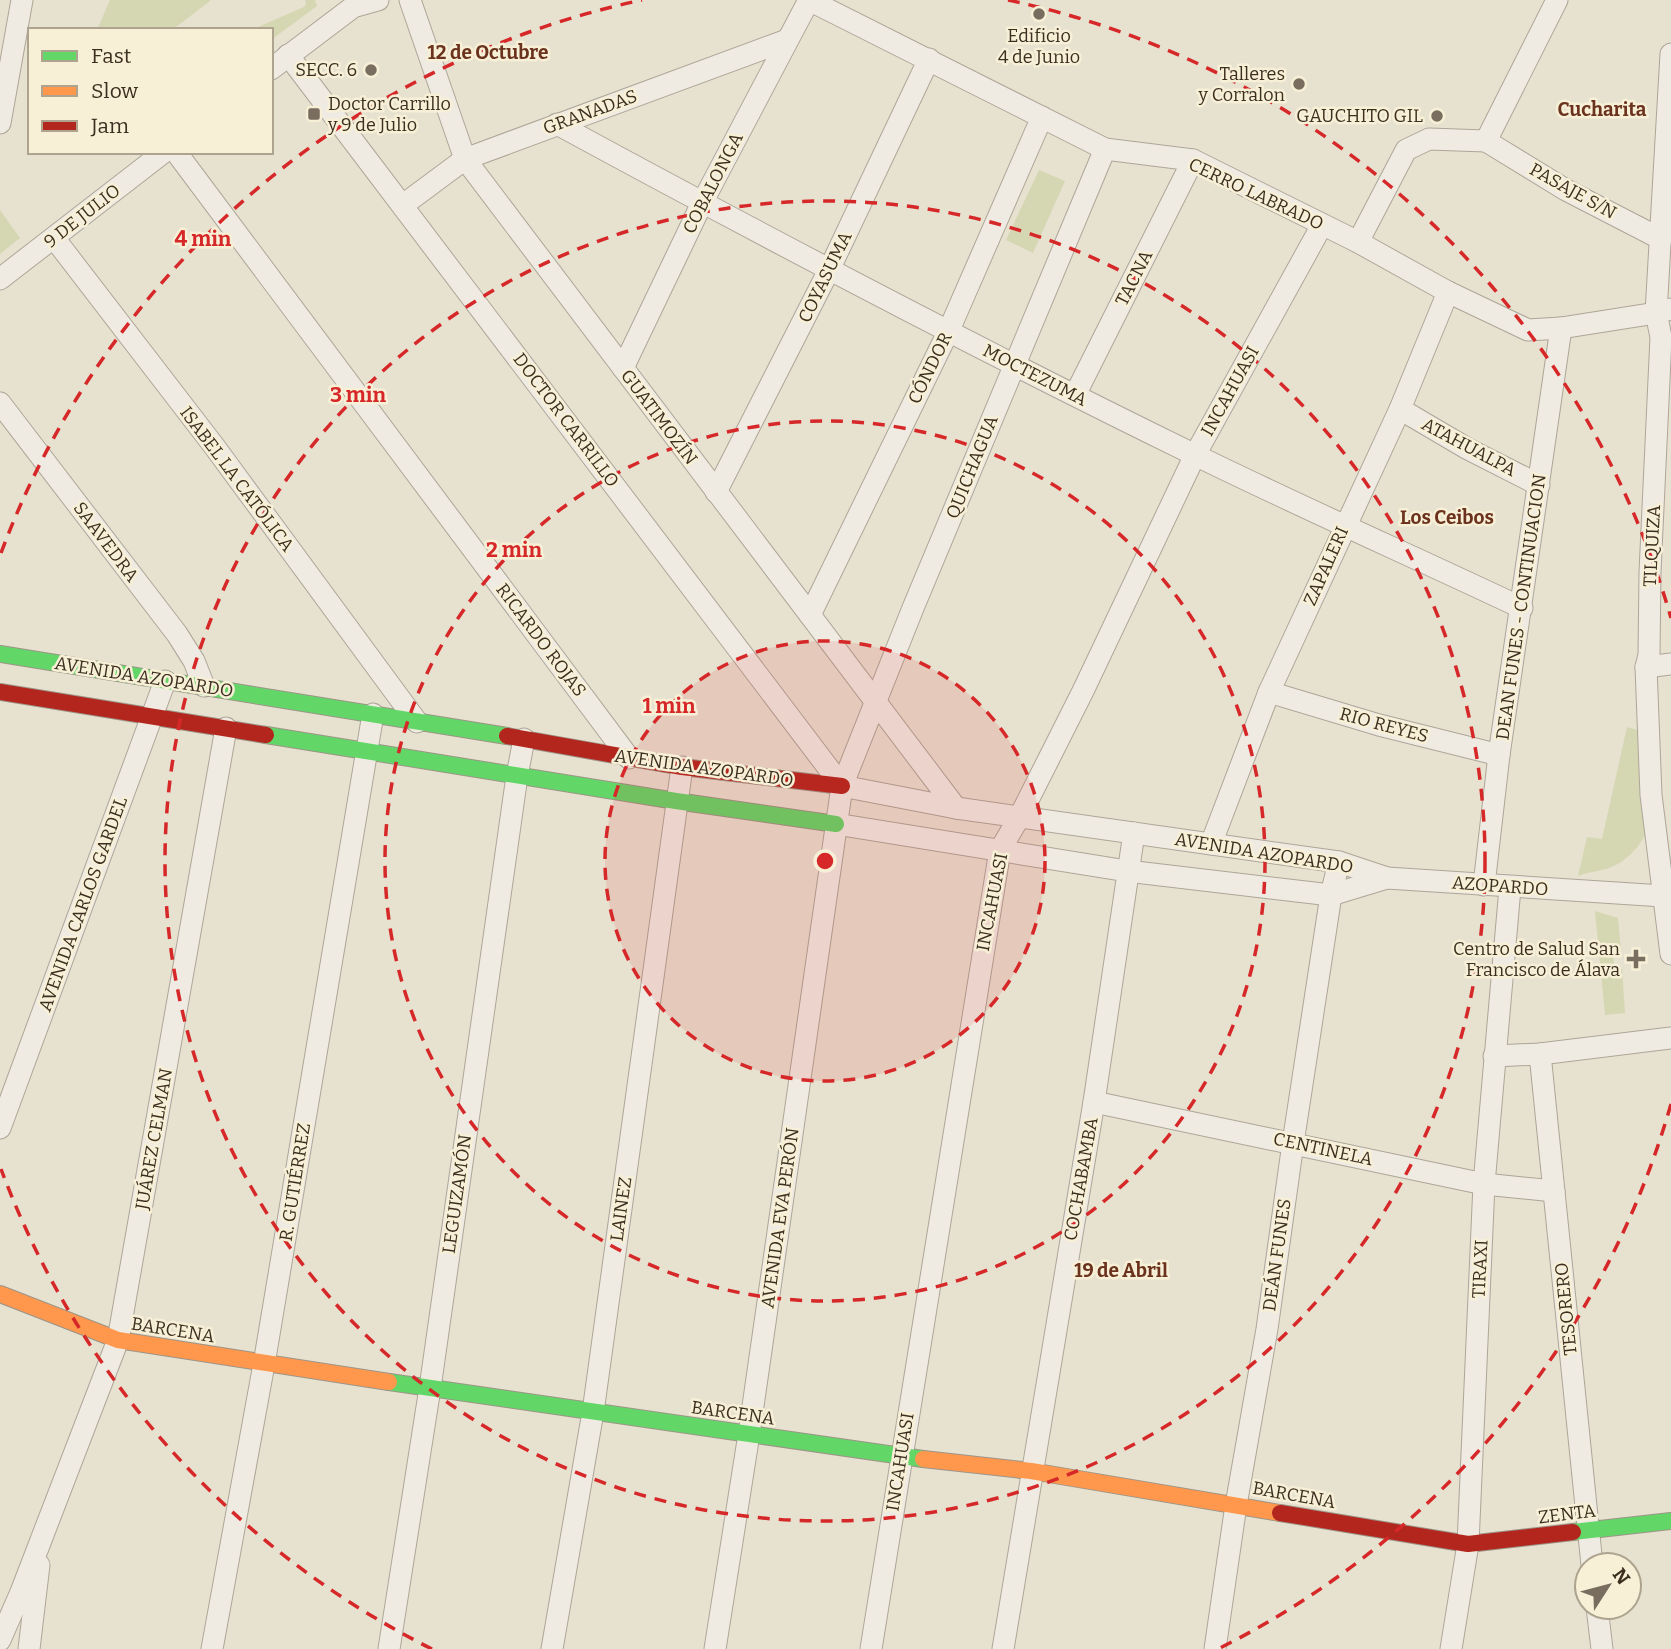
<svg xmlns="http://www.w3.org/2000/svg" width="1671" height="1649" font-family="Bitter,serif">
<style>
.green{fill:#d5d7b2}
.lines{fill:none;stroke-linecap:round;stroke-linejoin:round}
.street-casing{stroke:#ada698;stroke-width:23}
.fast-casing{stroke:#9c9588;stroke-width:18}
.slow-casing{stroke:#9c9588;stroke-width:18}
.jam-casing{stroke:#9c9588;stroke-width:18}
.street{stroke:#efebe2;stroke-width:21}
.fast{stroke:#63d668;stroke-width:16}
.slow{stroke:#ff974d;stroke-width:16}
.jam{stroke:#b3261e;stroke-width:16}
.ring{fill:none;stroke:#d62828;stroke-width:3.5;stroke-dasharray:12 9}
.poi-dot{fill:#786d5e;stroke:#f7f0d7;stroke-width:2.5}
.labels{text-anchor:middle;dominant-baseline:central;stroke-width:5;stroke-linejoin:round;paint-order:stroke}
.poi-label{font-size:18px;fill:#3d2f20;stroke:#f7f0d7;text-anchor:end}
.street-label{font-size:18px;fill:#3d2f20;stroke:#f7f0d7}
.neighbourhood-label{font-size:19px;font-weight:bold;fill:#6b321d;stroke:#f7f0d7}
.centre{fill:#d62828;stroke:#f7f0d7;stroke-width:3.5}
.ring-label{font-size:21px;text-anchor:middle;font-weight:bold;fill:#d62828;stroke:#f7f0d7;stroke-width:5;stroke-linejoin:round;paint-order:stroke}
</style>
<rect width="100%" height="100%" fill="#e7e1d0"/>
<g class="green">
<path d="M110 0H210V1L172 30H97Z"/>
<path d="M305 0H315L317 6 271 40V30H251L304 7 306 4Z"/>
<path d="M1039 170 1065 181 1033 253 1006 240Z"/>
<path d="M0 210 20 238 0 254Z"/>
<path d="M1627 727 1647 733 1648 831C1638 848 1626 863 1606 869 1596 872 1587 872 1578 876L1587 837 1602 839Z"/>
<path d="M1595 911 1618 918 1621 951H1613L1614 967 1622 969 1625 1013 1605 1015Z"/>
</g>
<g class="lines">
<g class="street-casing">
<g id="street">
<path d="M410 0 465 159 956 808"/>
<path d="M809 0 1105 149 1193 160 1358 242 1448 292 1528 330 1561 328 1656 313 1671 309"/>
<path d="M1671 54 1656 313 1661 337 1650 572 1649 655 1646 667 1651 795 1671 954"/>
<path d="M288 55 842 786"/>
<path d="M271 69 353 7 378 0"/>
<path d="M0 123 22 0"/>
<path d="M557 124C767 238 978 349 1193 454 1301 507 1412 556 1522 608"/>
<path d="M1486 141 1566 190 1661 239"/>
<path d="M176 152 629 758"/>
<path d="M403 205 465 159 787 40"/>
<path d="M54 238 214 446 417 722"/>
<path d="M1358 242 1406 150 1429 139 1486 141 1557 0"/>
<path d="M0 279 164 152"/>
<path d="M623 368 702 203 809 0"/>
<path d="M1075 395 1193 160"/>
<path d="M0 403 177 634 194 661 204 686"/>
<path d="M1400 409 1468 449 1539 485"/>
<path d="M716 492 829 270 929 59"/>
<path d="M810 615 949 330 1042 117"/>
<path d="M1646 667 1671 664"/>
<path d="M1269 692 1379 725 1499 755"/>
<path d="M842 786 956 808 1339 862 1387 878 1663 896"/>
<path d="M836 824 1127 871 1331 895 1387 878"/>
<path d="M1211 844 1269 692 1400 409 1448 292"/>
<path d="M1484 885 1499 755 1561 328"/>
<path d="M1540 1054 1592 1565"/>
<path d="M1494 1056 1540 1054 1671 1038"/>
<path d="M1094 1102 1484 1184 1554 1191"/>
<path d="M0 1128 165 681"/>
<path d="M1597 1607 1602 1649"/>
<path d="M0 1640 21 1592 118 1340 226 728"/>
<path d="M29 1649 39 1565"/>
<path d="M212 1649 264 1364 373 714"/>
<path d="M389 1649 430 1388 517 776 524 739"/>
<path d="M552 1649 593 1412 682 767"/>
<path d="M715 1649 749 1434 842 786 913 608 1105 149"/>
<path d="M871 1649 1000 850 1020 816 1083 691 1195 455 1322 225"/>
<path d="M1003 1649 1094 1102 1134 833"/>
<path d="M1215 1649 1236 1505 1267 1329 1293 1143 1331 895 1339 862"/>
<path d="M1451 1649 1468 1544 1484 1184 1510 888"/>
</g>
</g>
<g class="fast-casing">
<g id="fast">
<path d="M0 654 507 736"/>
<path d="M266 735 676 801 836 824"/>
<path d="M389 1382 923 1459"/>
<path d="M1573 1532 1671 1521"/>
</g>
</g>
<g class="slow-casing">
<g id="slow">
<path d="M0 1294 118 1340 389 1382"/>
<path d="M923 1459 1031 1471 1280 1513"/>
</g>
</g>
<g class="jam-casing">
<g id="jam">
<path d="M0 692 266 735"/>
<path d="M507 736 682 767 842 786"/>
<path d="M1280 1513 1468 1544 1573 1532"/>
</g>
</g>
<use href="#street" class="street"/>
<use href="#fast" class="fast"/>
<use href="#slow" class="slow"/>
<use href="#jam" class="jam"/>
</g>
<circle cx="825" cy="861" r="220" fill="#d62828" fill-opacity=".12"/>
<g class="ring">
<circle cx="825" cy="861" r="220"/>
<circle cx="825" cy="861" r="440"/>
<circle cx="825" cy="861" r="660"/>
<path d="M1671 1104A880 880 0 0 1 1218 1649M432 1649A880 880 0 0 1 1 1169M1 553A880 880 0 0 1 642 0M1008 0A880 880 0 0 1 1671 618"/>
</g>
<g class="poi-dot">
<circle cx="1039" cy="14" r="7"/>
<circle cx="371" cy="70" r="7"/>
<circle cx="1299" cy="84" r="7"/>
<rect x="307" y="107" width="14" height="14" rx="3.5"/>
<circle cx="1437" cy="116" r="7"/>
<path d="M1632.5 948.5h7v7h7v7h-7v7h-7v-7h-7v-7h7z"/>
</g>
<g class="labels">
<g class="poi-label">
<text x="1039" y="36" text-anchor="middle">Edificio<tspan x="1039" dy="21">4 de Junio</tspan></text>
<text x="357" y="70">SECC. 6</text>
<text x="1285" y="74">Talleres<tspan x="1285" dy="21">y Corralon</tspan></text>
<text x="328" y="104" text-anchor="start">Doctor Carrillo<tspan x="328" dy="21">y 9 de Julio</tspan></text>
<text x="1423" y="116">GAUCHITO GIL</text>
<text x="1620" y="949">Centro de Salud San<tspan x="1620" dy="21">Francisco de Álava</tspan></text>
</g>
<g class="street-label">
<text transform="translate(590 112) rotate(-20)">GRANADAS</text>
<text transform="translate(713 183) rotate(-63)">COBALONGA</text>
<text transform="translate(1573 191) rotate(29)">PASAJE S/N</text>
<text transform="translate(1256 194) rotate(25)">CERRO LABRADO</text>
<text transform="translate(82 216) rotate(-38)">9 DE JULIO</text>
<text transform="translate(825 277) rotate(-64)">COYASUMA</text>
<text transform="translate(1134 278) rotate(-63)">TACNA</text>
<text transform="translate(930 368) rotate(-64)">CÓNDOR</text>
<text transform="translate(1035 375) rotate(27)">MOCTEZUMA</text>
<text transform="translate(1230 391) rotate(-61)">INCAHUASI</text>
<text transform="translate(659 417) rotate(53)">GUATIMOZÍN</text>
<text transform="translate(566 420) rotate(53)">DOCTOR CARRILLO</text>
<text transform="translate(1469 447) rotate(28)">ATAHUALPA</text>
<text transform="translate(972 467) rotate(-68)">QUICHAGUA</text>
<text transform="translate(237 479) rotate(53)">ISABEL LA CATÓLICA</text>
<text transform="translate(106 542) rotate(53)">SAAVEDRA</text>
<text transform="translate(1652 546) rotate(-87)">TILQUIZA</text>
<text transform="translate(1326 566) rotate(-66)">ZAPALERI</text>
<text transform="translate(1521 607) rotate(-82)">DEAN FUNES - CONTINUACION</text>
<text transform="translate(541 640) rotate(53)">RICARDO ROJAS</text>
<text transform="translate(144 677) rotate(9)">AVENIDA AZOPARDO</text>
<text transform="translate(1384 725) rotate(15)">RIO REYES</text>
<text transform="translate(704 768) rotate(8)">AVENIDA AZOPARDO</text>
<text transform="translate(1264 853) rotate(9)">AVENIDA AZOPARDO</text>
<text transform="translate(1500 886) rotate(4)">AZOPARDO</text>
<text transform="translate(992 902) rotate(-79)">INCAHUASI</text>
<text transform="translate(83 904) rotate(-70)">AVENIDA CARLOS GARDEL</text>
<text transform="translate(154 1139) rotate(-80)">JUÁREZ CELMAN</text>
<text transform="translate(1323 1149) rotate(12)">CENTINELA</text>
<text transform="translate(1081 1179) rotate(-80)">COCHABAMBA</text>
<text transform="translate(295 1182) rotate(-81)">R. GUTIÉRREZ</text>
<text transform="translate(457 1194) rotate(-82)">LEGUIZAMÓN</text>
<text transform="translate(621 1209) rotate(-82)">LAINEZ</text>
<text transform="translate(780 1218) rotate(-82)">AVENIDA EVA PERÓN</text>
<text transform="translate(1277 1255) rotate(-82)">DEÁN FUNES</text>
<text transform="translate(1480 1269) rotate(-87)">TIRAXI</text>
<text transform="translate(1566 1309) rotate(-96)">TESORERO</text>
<text transform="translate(173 1330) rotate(9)">BARCENA</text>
<text transform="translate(733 1413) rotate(8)">BARCENA</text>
<text transform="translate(900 1462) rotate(-81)">INCAHUASI</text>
<text transform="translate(1294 1495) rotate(10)">BARCENA</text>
<text transform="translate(1567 1514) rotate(-7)">ZENTA</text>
</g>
<g class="neighbourhood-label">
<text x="488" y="52">12 de Octubre</text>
<text x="1602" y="109">Cucharita</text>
<text x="1447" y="517">Los Ceibos</text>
<text x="1121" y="1270">19 de Abril</text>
</g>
</g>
<circle cx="825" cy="861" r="10" class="centre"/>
<g class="ring-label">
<text x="203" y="246">4 min</text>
<text x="358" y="402">3 min</text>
<text x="514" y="557">2 min</text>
<text x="669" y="713">1 min</text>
</g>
<rect x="28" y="28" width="245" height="126" fill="#f7f0d7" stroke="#ada38e" stroke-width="2"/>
<rect x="42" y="51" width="35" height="10" fill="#63d668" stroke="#ada38e" stroke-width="2"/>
<text x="91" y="63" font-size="21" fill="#3d2f20">Fast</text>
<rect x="42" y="86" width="35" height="10" fill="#ff974d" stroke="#ada38e" stroke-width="2"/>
<text x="91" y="98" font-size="21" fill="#3d2f20">Slow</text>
<rect x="42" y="121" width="35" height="10" fill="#b3261e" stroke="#ada38e" stroke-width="2"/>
<text x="91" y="133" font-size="21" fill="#3d2f20">Jam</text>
<g transform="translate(1608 1586) rotate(54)"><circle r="33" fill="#f7f0d7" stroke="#ada38e" stroke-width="2"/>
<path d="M0-5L12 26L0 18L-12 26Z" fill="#786d5e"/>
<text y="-10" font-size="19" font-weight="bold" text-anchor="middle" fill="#3d2f20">N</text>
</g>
</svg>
